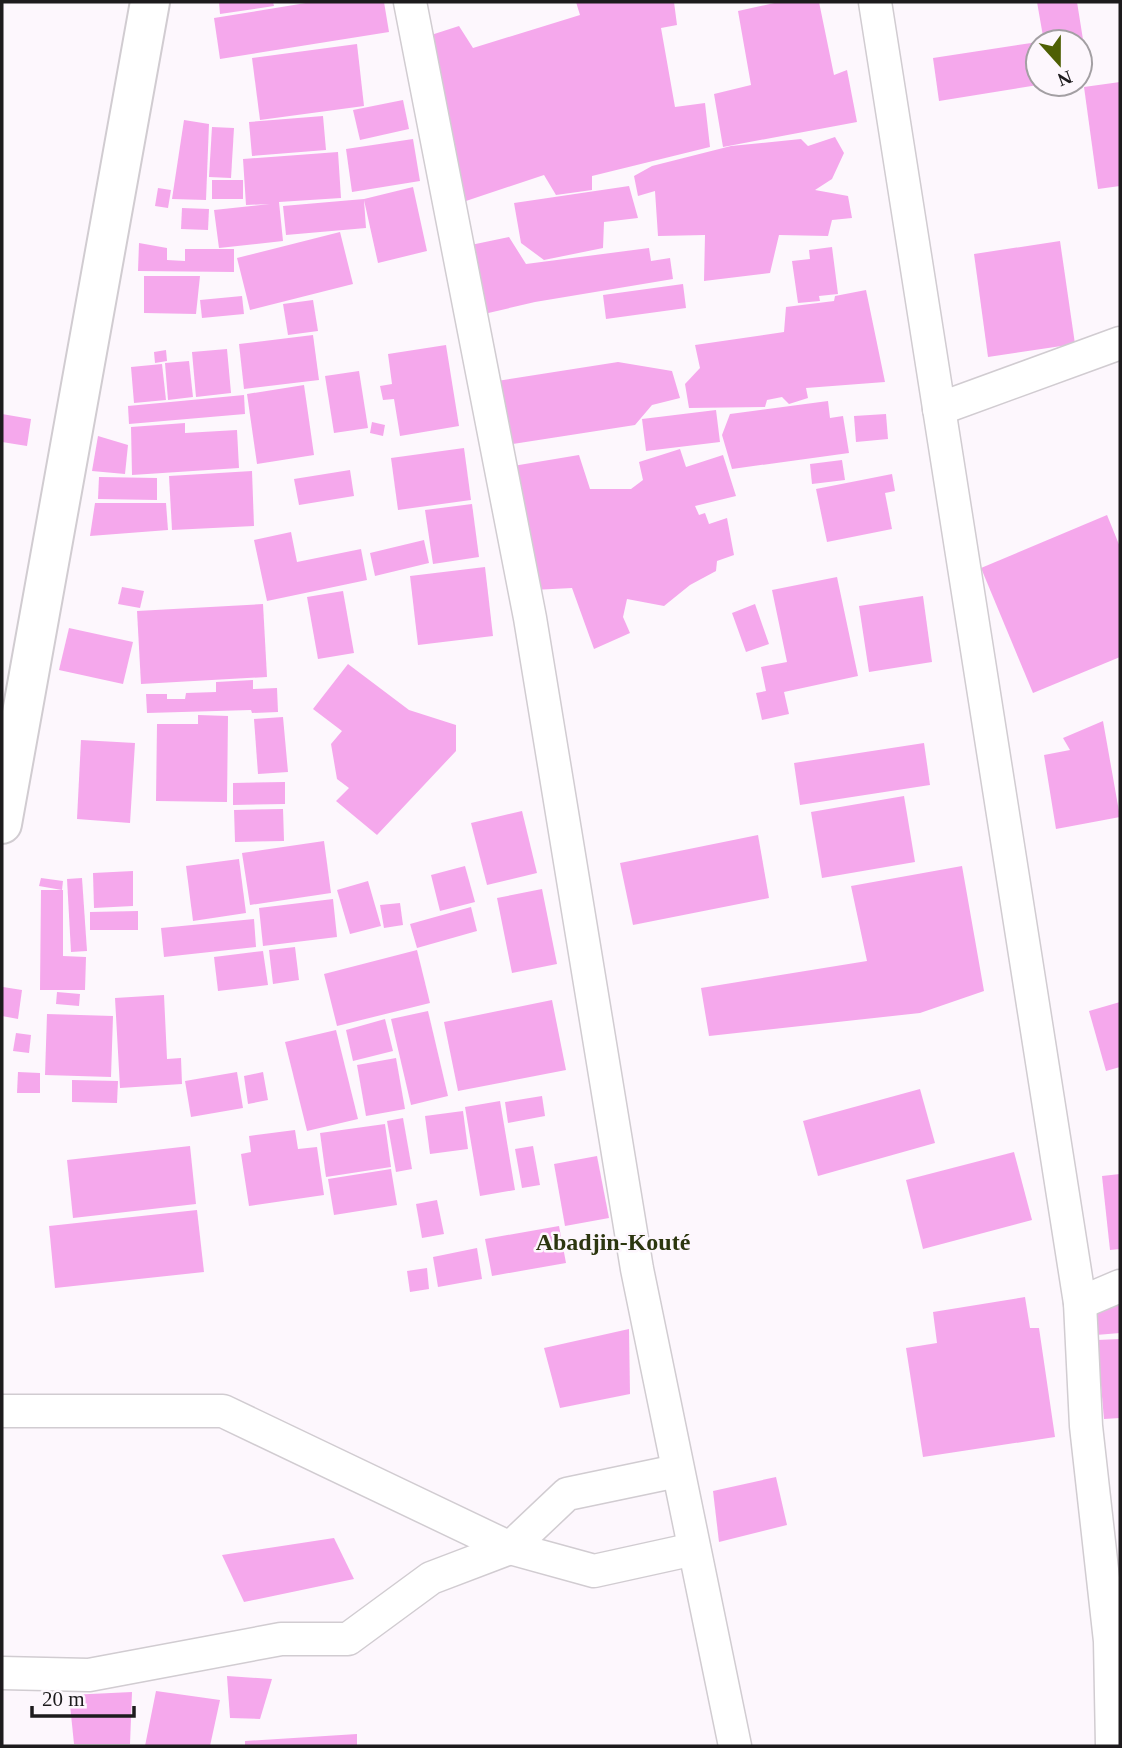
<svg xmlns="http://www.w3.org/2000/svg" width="1122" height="1748" viewBox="0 0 1122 1748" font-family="Georgia,serif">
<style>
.building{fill:#f5a8ec}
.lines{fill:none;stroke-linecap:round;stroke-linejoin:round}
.minor-casing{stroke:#d1ccd1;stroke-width:35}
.tertiary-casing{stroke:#d1ccd1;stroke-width:42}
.minor{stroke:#fff;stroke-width:32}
.tertiary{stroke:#fff;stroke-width:38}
.labels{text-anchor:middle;stroke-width:5;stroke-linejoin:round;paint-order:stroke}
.quarter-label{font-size:24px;font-weight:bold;fill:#2c360f;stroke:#fdf7fd}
</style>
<rect width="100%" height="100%" fill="#fdf7fd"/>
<g class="building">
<path d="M219 2H273L274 6 220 14Z"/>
<path d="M312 2H384L389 32 220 59 214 18Z"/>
<path d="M576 2H674L677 25 661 28 675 107 705 103 710 147 592 176V190L556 195 544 175 460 203 428 36 459 26 473 48 580 15Z"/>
<path d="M779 2H819L834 75 847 70 857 122 723 147 714 94 751 85 738 11Z"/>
<path d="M1037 2H1077L1089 77 1080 78V42H1044Z"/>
<path d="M1038 42V85L939 101 933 58Z"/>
<path d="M357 44 364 106 260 120 252 58Z"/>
<path d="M1120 82V186L1098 189 1084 87Z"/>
<path d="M403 100 409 129 360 140 353 110Z"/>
<path d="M323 116 326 150 252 156 249 122Z"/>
<path d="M184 120 209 124 206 200 172 199Z"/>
<path d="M212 127 234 128 231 178 209 177Z"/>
<path d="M835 137 844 153 832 179 815 190 848 196 852 218 832 220 828 236 779 235 770 273 704 281 705 235 658 236 655 191 638 196 634 176 652 166 731 146 801 139 808 146Z"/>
<path d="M413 139 420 181 352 192 346 149Z"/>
<path d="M338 152 341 198 279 202 283 241 219 248 214 210 270 204 246 205 243 159Z"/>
<rect x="212" y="180" width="31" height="19"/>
<path d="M629 186 638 218 604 222 603 248 544 260 521 243 514 203Z"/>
<path d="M413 187 427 251 378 263 364 200 366 228 286 235 283 206 364 199Z"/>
<path d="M158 188 171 190 168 208 155 206Z"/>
<path d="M182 208 209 209 208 230 181 229Z"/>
<path d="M340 232 353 284 250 310 237 258Z"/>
<path d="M509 237 526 264 649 248 651 261 670 258 673 279 535 302 484 314 466 246Z"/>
<path d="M1060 241 1075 344 988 357 974 254Z"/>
<path d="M139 243 167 248V260L185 261V249H234V272L138 271Z"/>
<path d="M832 247 838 294 819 296 820 301 798 303 792 261 810 259 809 250Z"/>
<path d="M144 276H200L196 314 144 313Z"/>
<path d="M683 284 686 308 606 319 603 295Z"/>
<path d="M866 290 885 382 806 388 808 398 789 404 782 397 767 400 765 407 689 408 685 384 700 368 695 345 784 332 786 307 834 301 835 296Z"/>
<path d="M242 296 244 314 202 318 200 300Z"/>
<path d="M313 300 318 331 288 335 283 304Z"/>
<path d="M313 335 319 380 244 389 239 344Z"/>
<path d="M446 345 459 426 400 436 394 399 383 400 380 386 392 384 388 354Z"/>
<path d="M227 349 231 393 196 397 192 352Z"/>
<path d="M166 350 167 361 155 363 154 352Z"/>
<path d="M189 361 193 397 168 400 165 363Z"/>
<path d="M618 362 672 371 680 398 652 405 635 425 507 445 497 381Z"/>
<path d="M162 364 166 400 134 403 131 367Z"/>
<path d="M359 371 368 428 334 433 325 376Z"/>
<path d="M304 385 314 455 257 464 247 394Z"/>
<path d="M244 395 245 414 129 424 128 406Z"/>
<path d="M828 401 830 418 843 416 849 453 732 469 722 435 730 414Z"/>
<path d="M716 410 720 442 646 451 642 419Z"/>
<path d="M2 414 31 419 27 446 2 442Z"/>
<path d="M886 414 888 439 856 442 854 416Z"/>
<path d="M372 422 385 425 383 436 370 433Z"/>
<path d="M185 423V433L237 430 239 468 132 475 131 427Z"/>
<path d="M98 436 128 445 125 474 92 471Z"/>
<path d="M464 448 471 500 398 510 391 458Z"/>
<path d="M680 449 686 467 723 455 736 496 695 506 699 515 705 513 709 524 727 518 734 555 717 561 716 571 690 585 664 606 627 599 623 617 630 633 594 649 572 588 533 590 513 466 579 455 590 489H631L643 480 639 462Z"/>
<path d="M842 460 845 480 812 484 810 464Z"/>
<path d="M350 470 354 496 299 505 294 479Z"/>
<path d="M252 471 254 526 172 530 169 476Z"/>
<path d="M892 474 895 491 885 493 892 529 827 542 816 489Z"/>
<path d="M99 477 157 478V500L98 499Z"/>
<path d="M95 503H166L168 530 90 536Z"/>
<path d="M472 504 479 557 433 564 425 510Z"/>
<path d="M1107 515 1120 547V657L1033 693 981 568Z"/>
<path d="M291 532 297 562 361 549 367 580 267 601 254 540Z"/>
<path d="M424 540 429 563 375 576 370 553Z"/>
<path d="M485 567 493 636 418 645 410 576Z"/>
<path d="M837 577 858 676 784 692 789 714 762 720 756 693 766 691 761 667 787 662 772 590Z"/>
<path d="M122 587 144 591 140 608 118 604Z"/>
<path d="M343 591 354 653 318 659 307 597Z"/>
<path d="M923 596 932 662 869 672 859 606Z"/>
<path d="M263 604 267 677 141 684 137 611Z"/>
<path d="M755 604 769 644 746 652 732 613Z"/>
<path d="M69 628 133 642 123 684 59 670Z"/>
<path d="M348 664 409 710 456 725V751L377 835 336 801 349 788 337 779 331 744 342 731 313 709Z"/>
<path d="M253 680V689L277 688 278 712 252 713 251 710 147 713 146 694H167V699H185L186 693 216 692V682Z"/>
<path d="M198 715 228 716 227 802 156 801 157 724H198Z"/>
<path d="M283 717 288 772 258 774 254 719Z"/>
<path d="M1103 721 1120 817 1056 829 1044 755 1070 750 1063 738Z"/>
<path d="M81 740 135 743 130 823 77 819Z"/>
<path d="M924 743 930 785 800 805 794 763Z"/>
<path d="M285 782V804L233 805V783Z"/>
<path d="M904 796 915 862 822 878 811 812Z"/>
<path d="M283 809 284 841 235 842 234 810Z"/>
<path d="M522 811 537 873 487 885 471 823Z"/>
<path d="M758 835 769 898 633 925 620 863Z"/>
<path d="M324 841 331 893 250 905 242 853Z"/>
<path d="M239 859 246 913 193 921 186 866Z"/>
<path d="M465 866 475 902 440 911 431 875Z"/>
<path d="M962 866 984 991 920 1013 709 1036 701 988 867 961 851 886Z"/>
<path d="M133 871V906L94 908 93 873Z"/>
<path d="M41 878 63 881 62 890 39 886Z"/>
<path d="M82 878 87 951 71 952 67 879Z"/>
<path d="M368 881 381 926 350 934 337 890Z"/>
<path d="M542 889 557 964 512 973 497 898Z"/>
<path d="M41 890H63V956L86 957 85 990H40Z"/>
<path d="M333 899 337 937 263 946 259 908Z"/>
<path d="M400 903 403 925 384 928 380 905Z"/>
<path d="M471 907 477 931 417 948 410 924Z"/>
<path d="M138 911V930H90V912Z"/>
<path d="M254 919 256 947 164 957 161 928Z"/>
<path d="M295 947 299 980 273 984 269 950Z"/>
<path d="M417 950 430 1003 337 1026 324 974Z"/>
<path d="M263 951 268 985 218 991 214 957Z"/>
<path d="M3 987 22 990 18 1019 2 1016Z"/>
<path d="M57 992 80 994 79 1006 56 1004Z"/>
<path d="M164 995 167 1059 181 1058 182 1084 120 1088 115 998Z"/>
<path d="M552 1000 566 1070 458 1091 444 1022Z"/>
<path d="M1120 1002V1067L1106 1071 1089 1011Z"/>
<path d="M428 1011 448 1096 411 1105 391 1019Z"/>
<path d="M47 1014 113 1016 111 1077 45 1075Z"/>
<path d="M385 1019 393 1051 353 1061 346 1030Z"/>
<path d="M336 1030 358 1119 307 1131 285 1042Z"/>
<path d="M16 1033 31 1035 29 1053 13 1051Z"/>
<path d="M396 1058 405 1109 366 1116 357 1065Z"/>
<path d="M18 1072 40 1073V1093H17Z"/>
<path d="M237 1072 243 1108 191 1117 185 1081Z"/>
<path d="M263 1072 268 1100 248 1104 244 1076Z"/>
<path d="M72 1080 118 1081 117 1103 72 1102Z"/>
<path d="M920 1089 935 1143 818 1176 803 1121Z"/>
<path d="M542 1096 545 1116 508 1123 505 1102Z"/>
<path d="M500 1101 515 1190 480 1196 465 1107Z"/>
<path d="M463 1111 468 1149 430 1154 425 1116Z"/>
<path d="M403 1118 412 1169 396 1172 387 1121Z"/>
<path d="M385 1124 391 1167 326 1177 320 1133Z"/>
<path d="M295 1130 298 1149 317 1147 324 1195 249 1206 241 1154 251 1152 249 1136Z"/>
<path d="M190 1146 196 1204 73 1218 67 1160Z"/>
<path d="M533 1146 540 1185 522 1188 515 1149Z"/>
<path d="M1014 1152 1032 1220 923 1249 906 1180Z"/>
<path d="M597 1156 609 1218 565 1226 554 1164Z"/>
<path d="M391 1169 397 1205 334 1215 328 1179Z"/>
<path d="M1120 1174V1249L1110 1250 1102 1176Z"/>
<path d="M437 1200 444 1234 422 1238 416 1204Z"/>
<path d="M197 1210 204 1272 55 1288 49 1226Z"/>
<path d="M559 1226 566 1263 492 1276 485 1239Z"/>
<path d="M477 1248 482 1279 438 1287 433 1257Z"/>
<path d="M427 1268 429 1289 410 1292 407 1271Z"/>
<path d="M1025 1297 1030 1328H1039L1055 1437 923 1457 906 1348 937 1343 933 1312Z"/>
<path d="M1120 1305V1333L1096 1335 1094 1307Z"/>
<path d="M629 1329 630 1394 560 1408 544 1348Z"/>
<path d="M1120 1339V1418L1104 1419 1097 1340Z"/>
<path d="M776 1477 787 1525 719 1542 713 1491Z"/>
<path d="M334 1538 354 1579 244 1602 222 1555Z"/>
<path d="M227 1676 272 1679 260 1719 230 1718Z"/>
<path d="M156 1691 220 1700 210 1746H145Z"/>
<path d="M132 1692 130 1744H74L69 1695Z"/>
<path d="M357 1734V1746H245V1741Z"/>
</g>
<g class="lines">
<g class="minor-casing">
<g id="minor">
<path d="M410 2 530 618 637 1269 735 1746"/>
<path d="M875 2 1080 1303 1086 1426 1110 1641 1112 1746"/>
<path d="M939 409 1120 343"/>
<path d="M1080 1303 1120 1286"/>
<path d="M2 1411H223L510 1548 594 1571 694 1549"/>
<path d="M2 1673 89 1675 281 1639H348L431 1578 510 1548 567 1494 677 1471"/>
</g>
</g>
<g class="tertiary-casing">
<path id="tertiary" d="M2 824 150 2"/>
</g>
<use href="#minor" class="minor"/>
<use href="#tertiary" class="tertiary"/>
</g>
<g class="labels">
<g class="quarter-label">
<text x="613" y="1250">Abadjin-Kouté</text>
</g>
</g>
<rect width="1122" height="1748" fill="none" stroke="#1d1b1d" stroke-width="7"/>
<g transform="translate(1059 63) rotate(159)"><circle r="33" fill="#fdf7fd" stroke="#a39fa3" stroke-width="2"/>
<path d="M0-5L12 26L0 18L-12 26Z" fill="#4e5f04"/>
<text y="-10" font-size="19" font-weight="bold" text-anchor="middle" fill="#1d1b1d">N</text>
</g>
<path d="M32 1706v10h102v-10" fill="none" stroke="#1d1b1d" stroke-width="3.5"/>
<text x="42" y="1706" font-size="21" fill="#1d1b1d" stroke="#fdf7fd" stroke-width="5" paint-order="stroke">20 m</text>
</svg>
